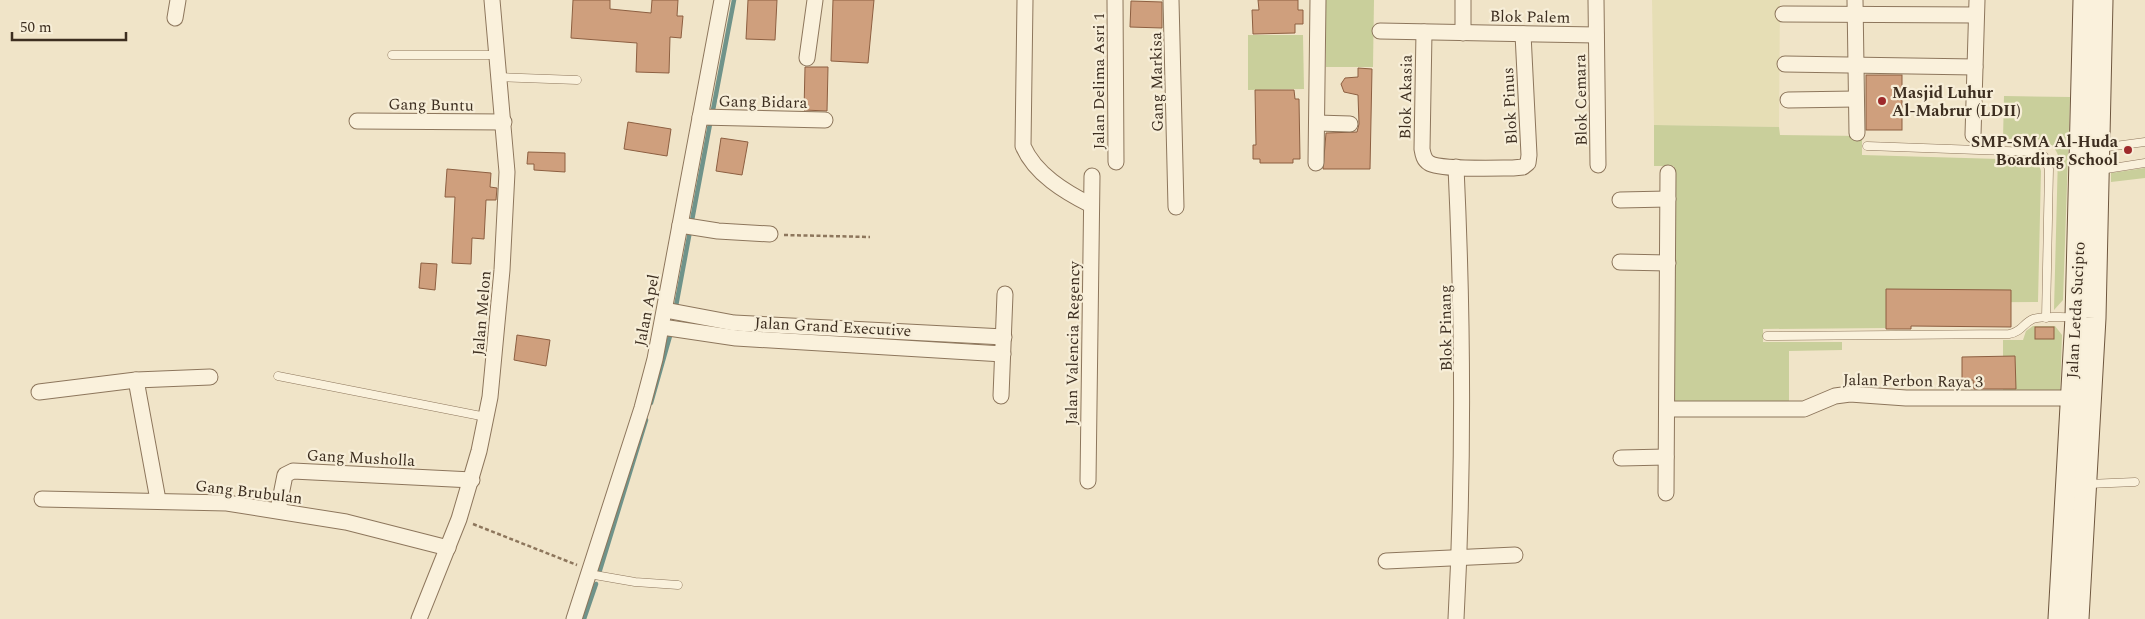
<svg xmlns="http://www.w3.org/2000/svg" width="2145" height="619" viewBox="0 0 2145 619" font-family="Spectral,serif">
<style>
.farmland{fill:#e6deb5}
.green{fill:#c9cf9b}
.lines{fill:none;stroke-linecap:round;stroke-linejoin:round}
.stream{stroke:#6f938a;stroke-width:4.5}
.building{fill:#cf9f7d;stroke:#8d5f41}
.service-casing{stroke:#8d765c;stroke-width:9}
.minor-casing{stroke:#8d765c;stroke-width:17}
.secondary-casing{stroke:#6f573f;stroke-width:23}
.path{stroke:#8d765c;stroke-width:2.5;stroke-dasharray:4 2.5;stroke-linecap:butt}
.service{stroke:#faf1dc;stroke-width:8}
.minor{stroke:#faf1dc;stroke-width:15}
.secondary{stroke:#faf1dc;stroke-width:21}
.poi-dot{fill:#9e2a2b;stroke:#f7eed8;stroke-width:2}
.labels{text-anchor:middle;stroke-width:4.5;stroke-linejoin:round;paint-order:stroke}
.street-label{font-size:16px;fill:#3d2e20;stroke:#f7eed8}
.poi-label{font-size:16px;font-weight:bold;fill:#3d2e20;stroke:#f7eed8;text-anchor:start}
</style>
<rect width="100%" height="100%" fill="#f0e4c8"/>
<path class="farmland" d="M1652 0H1780L1779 127 1654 125Z"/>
<g class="green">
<path d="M1326 0H1374L1373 67H1326Z"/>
<path d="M1248 35H1303L1304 89 1248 90Z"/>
<path d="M2004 96 2070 97 2063 300 2054 310 2058 155C2050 133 2022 139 2003 139Z"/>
<path d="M1654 125 1779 127 1780 135 1862 136V155L2034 160 2039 165 2041 171 2038 302 1886 303V328L1763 329V342H1842V350L1789 351V405L1671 406 1674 166H1654Z"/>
<path d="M2145 168V178L2111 182V173Z"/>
<path d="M2033 326H2055L2062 335 2060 394H2003V340H2023L2026 331Z"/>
</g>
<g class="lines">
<g class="stream">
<path d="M713 110 734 0"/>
<path d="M676 306 710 124"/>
<path d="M651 403 670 336"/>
<path d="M600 570 646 420"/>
<path d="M584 619 596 584"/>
</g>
</g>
<g class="building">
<path d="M573 0H610V9L651 13 652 0H678L677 16H683L681 38 670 37 669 73 636 72 637 43 571 38Z"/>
<path d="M748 0H777L775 40 746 39Z"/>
<path d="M833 0H874L868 63 831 61Z"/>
<path d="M1258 0H1298V10H1303V24H1295V33L1253 34 1252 10H1259Z"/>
<path d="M1131 1 1162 2V28L1130 27Z"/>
<path d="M805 67H828L827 111 804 110Z"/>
<path d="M1358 68 1372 69 1370 169H1323L1326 133 1357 132 1359 124 1358 95 1344 92 1341 84 1345 78 1358 77Z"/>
<rect x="1866" y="75" width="36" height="55"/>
<path d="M1255 90H1294L1295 99H1299L1300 159H1293V163H1260V159H1253V145H1256Z"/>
<path d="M628 122 671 129 667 156 624 149Z"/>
<path d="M721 138 748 142 742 175 716 171Z"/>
<path d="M528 152 565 153V172L534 170V164H527Z"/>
<path d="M447 169 491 173 490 187 497 188 496 200H486L484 239 472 238 471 264 452 263 455 197H445Z"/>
<path d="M421 263 437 264 435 290 419 288Z"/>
<path d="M1886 289 2011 290V327L1911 326V329H1886Z"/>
<rect x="2035" y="327" width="19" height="12"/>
<path d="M517 335 550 340 546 366 514 360Z"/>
<path d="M2015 356 2016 389H1974L1973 380 1962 381V357Z"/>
</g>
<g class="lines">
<g class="service-casing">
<g id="service">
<path d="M392 55H496"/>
<path d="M498 77 577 80"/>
<path d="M1867 146 2035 152 2044 156 2049 169 2046 318"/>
<path d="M2100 148 2145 142"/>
<path d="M2100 170 2145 163"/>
<path d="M1767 336 2009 334C2022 332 2023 323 2033 319 2045 315 2062 318 2074 317"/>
<path d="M278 376 486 417"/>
<path d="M2088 484 2135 482"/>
<path d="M589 574 635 582 678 585"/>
</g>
</g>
<g class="minor-casing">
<g id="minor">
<path d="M1025 0 1023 146C1035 174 1065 192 1091 205"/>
<path d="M1115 0 1116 162"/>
<path d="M1171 0 1176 207"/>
<path d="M1463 0V33"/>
<path d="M1596 0 1598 165"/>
<path d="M1855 0 1857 133"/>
<path d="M1783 14 1976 15"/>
<path d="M175 18 178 0"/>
<path d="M1380 31 1596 35"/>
<path d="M1424 32 1422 149C1423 155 1424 160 1429 163 1440 170 1497 168 1513 168L1523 167 1528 163 1529 155 1523 34"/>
<path d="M807 58 815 0"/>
<path d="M1785 64 1975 67"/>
<path d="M1788 100 1856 99"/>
<path d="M700 117 825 120"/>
<path d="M357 121 504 122"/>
<path d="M1317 123 1350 124"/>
<path d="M1973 135 1977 0"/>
<path d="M1316 163 1318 0"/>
<path d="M1620 200 1668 199"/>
<path d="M680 225 718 231 770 234"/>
<path d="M1620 262 1668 263"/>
<path d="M665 310 734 323 1004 337"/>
<path d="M662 327 736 338 1003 354"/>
<path d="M136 380 158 500"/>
<path d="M39 392 136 380 210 377"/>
<path d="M1001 396 1005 294"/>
<path d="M1667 409H1804L1835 396 1850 394 1906 398H2071"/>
<path d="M1621 458 1666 457"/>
<path d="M1088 481 1092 176"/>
<path d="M1666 493 1668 173"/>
<path d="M42 499 227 503 346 522 448 548"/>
<path d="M278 510 285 475 293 471 472 480"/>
<path d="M1386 561 1515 555"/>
<path d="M419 619 459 519 479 451 490 397 502 270 507 172 492 0"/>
<path d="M574 619 642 408 655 359 722 0"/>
<path d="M1456 619C1464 468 1463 318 1456 167"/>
</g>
</g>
<g class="secondary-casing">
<g id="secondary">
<path d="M2059 619 2076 317 2084 0"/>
<path d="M2078 619 2095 318 2102 0"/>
</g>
</g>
<g class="path">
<path d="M784 235 870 237"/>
<path d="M473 524 577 565"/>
</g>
<use href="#service" class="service"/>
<use href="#minor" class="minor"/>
<use href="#secondary" class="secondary"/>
</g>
<g class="poi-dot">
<circle cx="1882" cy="101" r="5"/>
<circle cx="2128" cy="150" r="5"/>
</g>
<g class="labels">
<g class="street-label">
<text transform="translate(1530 16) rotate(1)" y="6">Blok Palem</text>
<text transform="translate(1098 81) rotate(-90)" y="6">Jalan Delima Asri 1</text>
<text transform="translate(1156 82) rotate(-91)" y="6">Gang Markisa</text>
<text transform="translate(1405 97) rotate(-89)" y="6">Blok Akasia</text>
<text transform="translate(1580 100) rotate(-91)" y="6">Blok Cemara</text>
<text transform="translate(763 101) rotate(1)" y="6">Gang Bidara</text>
<text transform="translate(431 104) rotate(1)" y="6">Gang Buntu</text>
<text transform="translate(1509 106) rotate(-93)" y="6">Blok Pinus</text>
<text transform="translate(646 310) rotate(-79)" y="6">Jalan Apel</text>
<text transform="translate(2075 310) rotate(-87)" y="6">Jalan Letda Sucipto</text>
<text transform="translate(481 313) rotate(-85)" y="6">Jalan Melon</text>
<text transform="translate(833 326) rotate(3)" y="6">Jalan Grand Executive</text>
<text transform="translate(1445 328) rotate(-91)" y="6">Blok Pinang</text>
<text transform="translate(1072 343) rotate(-89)" y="6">Jalan Valencia Regency</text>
<text transform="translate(1913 380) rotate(1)" y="6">Jalan Perbon Raya 3</text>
<text transform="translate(361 457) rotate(3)" y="6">Gang Musholla</text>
<text transform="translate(249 491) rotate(7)" y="6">Gang Brubulan</text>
</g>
<g class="poi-label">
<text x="1892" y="98">Masjid Luhur<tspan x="1892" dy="18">Al-Mabrur (LDII)</tspan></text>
<text x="2118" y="147" text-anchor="end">SMP-SMA Al-Huda<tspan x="2118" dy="18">Boarding School</tspan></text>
</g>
</g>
<path d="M12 32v8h114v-8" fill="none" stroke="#3d2e20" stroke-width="2.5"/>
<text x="20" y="32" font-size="15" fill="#3d2e20" stroke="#f7eed8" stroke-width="4" paint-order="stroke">50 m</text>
</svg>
